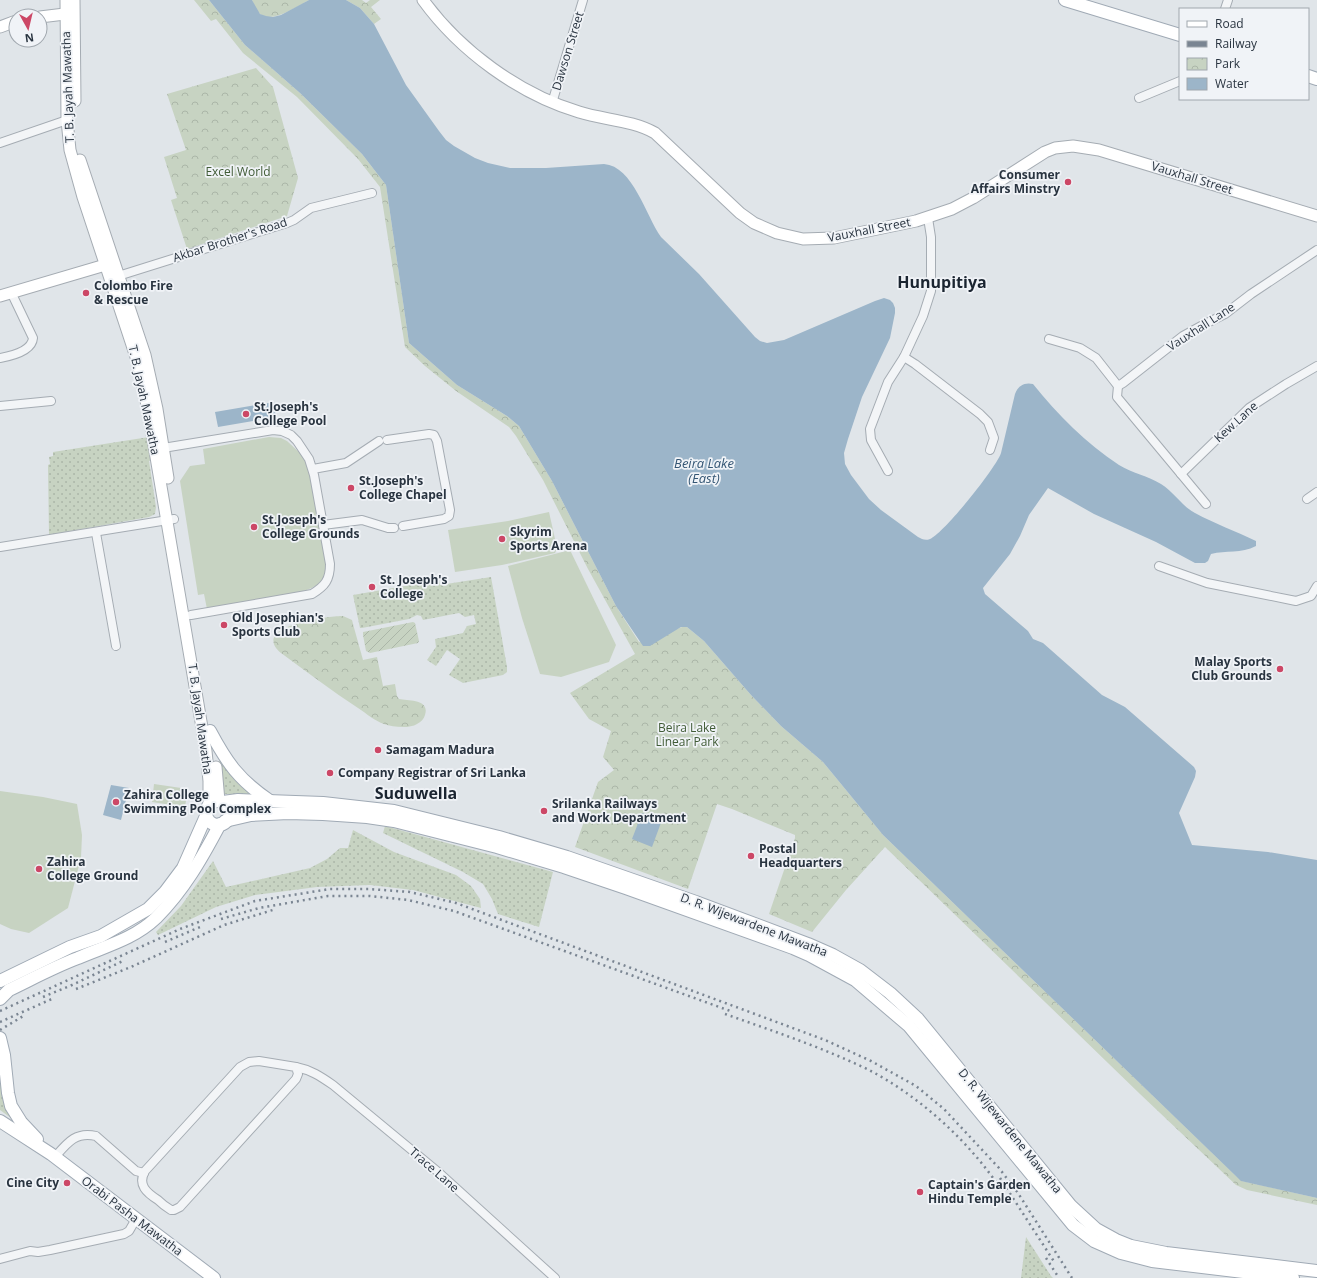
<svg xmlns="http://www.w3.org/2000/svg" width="1317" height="1278" viewBox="0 0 1317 1278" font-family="'Open Sans',sans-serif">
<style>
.grass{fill:url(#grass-dots)}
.park{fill:url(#park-crowns)}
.garden{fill:url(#garden-furrows)}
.pitch{fill:#c7d3c2}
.water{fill:#9cb5c9}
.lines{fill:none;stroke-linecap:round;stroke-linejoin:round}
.street-casing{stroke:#a5acb3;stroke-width:10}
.secondary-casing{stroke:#a5acb3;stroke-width:13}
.primary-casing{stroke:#a0aab5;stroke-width:14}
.street{stroke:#f3f5f7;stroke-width:8}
.secondary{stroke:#fff;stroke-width:11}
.primary{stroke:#fff;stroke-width:12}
.rail{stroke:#7a8592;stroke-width:2.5;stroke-dasharray:2 4;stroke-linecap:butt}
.poi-dot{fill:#cc4766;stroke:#f0f3f7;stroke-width:1.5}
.labels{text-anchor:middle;stroke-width:3.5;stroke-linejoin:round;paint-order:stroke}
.street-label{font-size:12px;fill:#293440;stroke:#f0f3f7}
.park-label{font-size:12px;fill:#415c37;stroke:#f0f3f7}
.poi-label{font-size:12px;font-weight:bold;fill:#293440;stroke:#f0f3f7;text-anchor:start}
.water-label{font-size:13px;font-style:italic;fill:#345674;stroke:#f0f3f7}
.district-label{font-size:16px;font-weight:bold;fill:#1b2531;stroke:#f0f3f7}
</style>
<defs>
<pattern id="grass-dots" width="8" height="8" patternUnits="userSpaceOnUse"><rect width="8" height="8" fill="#c7d3c2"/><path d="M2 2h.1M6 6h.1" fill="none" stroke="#abb6a8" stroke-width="1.8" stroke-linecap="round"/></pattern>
<pattern id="park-crowns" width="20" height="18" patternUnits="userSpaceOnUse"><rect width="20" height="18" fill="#c7d3c2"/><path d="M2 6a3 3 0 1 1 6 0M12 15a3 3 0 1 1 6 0" fill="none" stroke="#abb6a8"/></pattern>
<pattern id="garden-furrows" width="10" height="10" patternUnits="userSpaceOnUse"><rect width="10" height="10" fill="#c7d3c2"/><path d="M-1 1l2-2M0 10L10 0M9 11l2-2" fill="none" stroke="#abb6a8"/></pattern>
</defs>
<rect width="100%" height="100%" fill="#e0e5e9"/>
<g class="grass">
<path d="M149 437 153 460 149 461 156 507 155 514 149 517 49 535 48 465 50 464 49 457 53 456V452Z"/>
<path d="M491 577 507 667V672L503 675 463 683 449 675 460 659 447 650 436 666 427 660 436 647 435 639 463 633 467 626 476 624 474 615 465 617 459 613 423 620 421 616 417 615 409 619 362 628H360L353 595 439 580 440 585Z"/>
<path d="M219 761H221L255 794H223Z"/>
<path d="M385 826 553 872 539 927 498 914 492 899 483 884 463 872 383 833Z"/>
<path d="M353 830 394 852 456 875 471 886 480 899 481 908 413 890 370 885 317 887 255 895 216 907 158 935 156 932 181 906 213 861 226 887 310 868 327 859 340 848H348Z"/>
<path d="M1 1075 15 1121 0 1110V1077Z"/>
<path d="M1026 1237 1051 1276 1053 1278H1021Z"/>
</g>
<g class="park">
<path d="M194 0H209L245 45 300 93 362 154 386 185 409 343 457 385 507 416 519 426 552 481 616 606 639 642 685 626 687 627 704 641 751 695 781 726 823 762 883 835 1236 1176 1242 1181 1317 1198V1205L1247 1190 1236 1185 1140 1094 885 847 846 890 812 932 769 914 795 838V835L732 809 717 804 688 889 575 847 598 782 614 770 603 757 611 731 589 719 570 693 635 654 588 569 543 480 516 436 509 427 456 391 425 366 405 347 380 187 358 159 297 97 243 53 216 19 211 21Z"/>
<path d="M252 0H309C298 6 272 24 260 14 256 11 254 4 252 0Z"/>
<path d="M346 0H362L366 3 370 0H380L371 7 381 19 374 24 360 8Z"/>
<path d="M256 68 273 87 298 178 287 216 187 249 171 200 177 198 164 157 186 150 167 94Z"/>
<path d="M343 616 352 620 353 624 363 660 377 657 383 686 395 684 397 696 399 699C409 701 430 699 425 715 424 719 421 722 417 724 409 729 393 727 384 724 375 721 367 714 358 708 332 691 307 672 281 653 249 626 328 616 343 616Z"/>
</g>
<path class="garden" d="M413 622 415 623 419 641 418 643 370 653 366 651 363 635V632Z"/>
<g class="pitch">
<path d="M269 437 281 438 287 441 300 453 307 464 313 487 327 568C323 582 317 587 303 591L207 609 204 594 198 595 180 481 190 466 205 464 203 449Z"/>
<path d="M549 512 557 548 555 553 502 565 455 572 448 530 508 521Z"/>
<path d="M570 550 616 645 609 662 561 677 540 674 522 618 508 566Z"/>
<path d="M154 784 188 789 185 807 152 802Z"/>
<path d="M0 791 43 797 77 804 82 835 81 858 68 908 29 933 11 929 0 924Z"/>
</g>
<g class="water">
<path d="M209 0H252L260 14 266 16 273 17 281 15 309 0H346L360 8 374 24 406 85 439 131 446 140 454 146 475 158 488 163 510 168H546L604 164C633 166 646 216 661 237L699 274 755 337 760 341 767 343 784 340 875 301 884 298 890 300 893 303 895 308V313L890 338 862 397 848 439 844 453 845 464 851 475 869 499 881 510 918 537C922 539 925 541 930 539 944 533 996 468 1001 453L1015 394C1018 386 1024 382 1033 384 1058 415 1086 443 1119 465 1132 473 1148 476 1161 484 1174 492 1183 507 1195 513 1215 524 1236 531 1256 541V546C1241 554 1226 550 1211 554L1208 561 1205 563H1195L1156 542 1094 514 1048 488 1029 515 1020 536 1010 554 983 588 985 594 1028 631 1033 639 1043 643 1102 695 1125 707 1194 767 1196 771 1195 777 1179 813 1192 845 1268 852 1317 860V1198L1241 1181 883 835 823 762 781 726 751 695 704 641 687 627H681L650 646H643L616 606 552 481 519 426 507 416 457 385 409 343 386 185 362 154 300 93 245 45Z"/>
<path d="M274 402 276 417 218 427 215 412Z"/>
<path d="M111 785 129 788 121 820 103 815Z"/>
<path d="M642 813 662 820 652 847 632 839Z"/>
</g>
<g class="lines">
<g class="street-casing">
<g id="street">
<path d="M1225 9 1228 0"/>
<path d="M1139 98 1180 81"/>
<path d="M552 103 583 0"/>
<path d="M0 143 67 120"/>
<path d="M115 277 287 223 294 220 311 208 372 193"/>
<path d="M1049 339 1080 348 1096 358 1118 386 1123 383 1183 336 1203 325 1225 314 1251 294 1317 250"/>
<path d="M904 357 915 364 980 414 988 422 994 438 990 450"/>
<path d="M0 358C11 356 32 351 33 338L11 292"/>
<path d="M1118 386 1117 397 1206 504"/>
<path d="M0 406 51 401"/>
<path d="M387 440 429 434 434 435 437 441 450 510 449 516 444 519 403 526"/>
<path d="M163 448 273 430 282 431 291 435 297 441 309 459 314 475 330 564C330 580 325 586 312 594L191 615"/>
<path d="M313 469 346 463 379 441"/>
<path d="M888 471 871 440 870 429 888 382 904 357 923 316 931 291V237L928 218"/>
<path d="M1181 474 1249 408 1286 384 1317 366"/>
<path d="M1307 499 1317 492"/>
<path d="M323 525 362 520 388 528H394"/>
<path d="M96 533 116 646"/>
<path d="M0 547 174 519"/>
<path d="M1159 566 1207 583 1296 601 1311 596 1317 586"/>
<path d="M259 1061 296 1067 298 1074 296 1079 180 1207 174 1210H171C166 1207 162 1204 158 1200 147 1193 137 1185 145 1171L240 1067 249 1062Z"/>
<path d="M296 1067C311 1070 320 1076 333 1085L437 1171 555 1278"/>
<path d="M55 1157C67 1143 76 1131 96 1136L136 1171 144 1173"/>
<path d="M0 1259 30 1251 38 1252 50 1250 124 1234 129 1231 136 1219"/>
</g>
</g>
<g class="secondary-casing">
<g id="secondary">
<path d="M66 0 67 120 70 150 83 197 138 363 148 410 206 751 209 781V805"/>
<path d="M74 0 75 101"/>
<path d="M423 0C460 51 519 94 579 112 604 120 632 120 655 133L740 213 754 223 777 233 803 239 834 238 916 221 952 209 973 198 1045 152 1055 148 1073 146 1099 150 1317 216"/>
<path d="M40 17 73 13"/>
<path d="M0 27 16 21"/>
<path d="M80 160 145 355 157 409 168 478"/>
<path d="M0 296 112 263"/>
<path d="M216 767 219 801"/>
</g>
</g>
<g class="primary-casing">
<g id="primary">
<path d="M1065 0 1180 35"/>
<path d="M1308 76 1317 79"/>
<path d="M210 731C227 763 239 780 270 801"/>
<circle cx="218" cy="813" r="12"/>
<path d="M223 802 238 800 323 803 394 811 499 837 567 857 696 902 808 944 833 955 860 970 890 993 918 1019 1071 1206 1096 1229 1116 1240 1131 1246 1166 1253 1317 1271"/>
<path d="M225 821 251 815 288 813 323 814 367 817 394 821 497 847 564 867 626 888 793 948 809 955 855 980 909 1026 1073 1225 1094 1241 1121 1253 1152 1261 1293 1278"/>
<path d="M0 981 70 947 101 936 148 909 165 892 183 868 206 816"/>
<path d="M0 999 9 990C32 979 54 967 78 958 106 946 134 939 156 918 184 890 202 858 220 824"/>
<path d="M0 1038 4 1055 8 1093 11 1106 21 1122 37 1139"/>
<path d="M0 1121 51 1154 214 1278"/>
</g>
</g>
<use href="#street" class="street"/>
<use href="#secondary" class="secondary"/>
<use href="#primary" class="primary"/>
<g class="rail">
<path d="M221 919 259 908 328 896H370L408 900 454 911 733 1012"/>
<path d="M165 942 200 927"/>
<path d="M76 989 131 967 224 925 276 909"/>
<path d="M43 997 72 985 125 960"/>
<path d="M0 1011 180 929 255 901 330 889H369L410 892 456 903 825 1040 871 1061 916 1086 944 1109 999 1168 1018 1193 1072 1278"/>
<path d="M725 1014C773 1031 821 1047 867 1069 918 1095 968 1140 1000 1188"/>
<path d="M0 1022 54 998"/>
<path d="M0 1030 25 1015"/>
<path d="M1000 1178 1055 1263"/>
<path d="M1046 1258 1059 1278"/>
</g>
</g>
<g class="poi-dot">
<circle cx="1068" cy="182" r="4"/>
<circle cx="86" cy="293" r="4"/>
<circle cx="246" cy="414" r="4"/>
<circle cx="351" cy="488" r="4"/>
<circle cx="254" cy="527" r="4"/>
<circle cx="502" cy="539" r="4"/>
<circle cx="372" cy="587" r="4"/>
<circle cx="224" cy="625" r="4"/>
<circle cx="1280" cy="669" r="4"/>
<circle cx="378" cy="750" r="4"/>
<circle cx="330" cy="773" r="4"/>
<circle cx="116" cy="802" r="4"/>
<circle cx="544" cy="811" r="4"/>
<circle cx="751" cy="856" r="4"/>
<circle cx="39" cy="869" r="4"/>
<circle cx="67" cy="1183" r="4"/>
<circle cx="920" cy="1192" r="4"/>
</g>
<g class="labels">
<g class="street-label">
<text transform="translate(568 51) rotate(-73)" y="4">Dawson Street</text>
<text transform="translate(68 87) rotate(-92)" y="4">T. B. Jayah Mawatha</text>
<text transform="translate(1192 178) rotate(17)" y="4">Vauxhall Street</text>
<text transform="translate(869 230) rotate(-11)" y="4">Vauxhall Street</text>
<text transform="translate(230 240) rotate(-18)" y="4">Akbar Brother's Road</text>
<text transform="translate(1201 327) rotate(-33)" y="4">Vauxhall Lane</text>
<text transform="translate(144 400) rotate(78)" y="4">T. B. Jayah Mawatha</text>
<text transform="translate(1236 422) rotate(-42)" y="4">Kew Lane</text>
<text transform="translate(200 719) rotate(82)" y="4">T. B. Jayah Mawatha</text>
<text transform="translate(754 925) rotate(21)" y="4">D. R. Wijewardene Mawatha</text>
<text transform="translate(1010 1131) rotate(51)" y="4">D. R. Wijewardene Mawatha</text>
<text transform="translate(434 1170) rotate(41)" y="4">Trace Lane</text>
<text transform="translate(132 1216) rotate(37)" y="4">Orabi Pasha Mawatha</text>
</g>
<g class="park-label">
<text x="238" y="176">Excel World</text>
<text x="687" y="732">Beira Lake<tspan x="687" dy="14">Linear Park</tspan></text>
</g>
<g class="poi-label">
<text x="1060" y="179" text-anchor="end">Consumer<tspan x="1060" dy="14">Affairs Minstry</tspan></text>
<text x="94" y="290">Colombo Fire<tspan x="94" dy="14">&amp; Rescue</tspan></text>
<text x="254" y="411">St.Joseph's<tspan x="254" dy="14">College Pool</tspan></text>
<text x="359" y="485">St.Joseph's<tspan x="359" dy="14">College Chapel</tspan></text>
<text x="262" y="524">St.Joseph's<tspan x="262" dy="14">College Grounds</tspan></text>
<text x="510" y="536">Skyrim<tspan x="510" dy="14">Sports Arena</tspan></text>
<text x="380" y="584">St. Joseph's<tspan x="380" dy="14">College</tspan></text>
<text x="232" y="622">Old Josephian's<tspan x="232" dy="14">Sports Club</tspan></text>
<text x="1272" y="666" text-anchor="end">Malay Sports<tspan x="1272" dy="14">Club Grounds</tspan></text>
<text x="386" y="754">Samagam Madura</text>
<text x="338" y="777">Company Registrar of Sri Lanka</text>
<text x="124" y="799">Zahira College<tspan x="124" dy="14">Swimming Pool Complex</tspan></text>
<text x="552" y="808">Srilanka Railways<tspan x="552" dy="14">and Work Department</tspan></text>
<text x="759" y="853">Postal<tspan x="759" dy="14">Headquarters</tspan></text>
<text x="47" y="866">Zahira<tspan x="47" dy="14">College Ground</tspan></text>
<text x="59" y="1187" text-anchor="end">Cine City</text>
<text x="928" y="1189">Captain's Garden<tspan x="928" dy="14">Hindu Temple</tspan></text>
</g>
<g class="water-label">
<text x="704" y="468">Beira Lake<tspan x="704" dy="15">(East)</tspan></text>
</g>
<g class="district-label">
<text x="942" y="288">Hunupitiya</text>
<text x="416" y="799">Suduwella</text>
</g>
</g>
<rect x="1179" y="8" width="130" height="92" fill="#f0f3f7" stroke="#a0a7ae"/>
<rect x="1187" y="21" width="20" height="6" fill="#ffffff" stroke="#a0a7ae"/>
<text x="1215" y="28" font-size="12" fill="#293440">Road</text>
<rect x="1187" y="41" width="20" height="6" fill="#7a8592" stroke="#a0a7ae"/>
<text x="1215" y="48" font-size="12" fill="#293440">Railway</text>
<rect x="1187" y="58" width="20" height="12" fill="url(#park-crowns)" stroke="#a0a7ae"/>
<text x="1215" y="68" font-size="12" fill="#293440">Park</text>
<rect x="1187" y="78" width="20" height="12" fill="#9cb5c9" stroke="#a0a7ae"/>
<text x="1215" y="88" font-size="12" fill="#293440">Water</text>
<g transform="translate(28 28) rotate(172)"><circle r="19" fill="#f0f3f7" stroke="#a0a7ae"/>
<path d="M0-3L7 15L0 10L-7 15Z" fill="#cc4766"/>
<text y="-6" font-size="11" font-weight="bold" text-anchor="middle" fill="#293440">N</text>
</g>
</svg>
